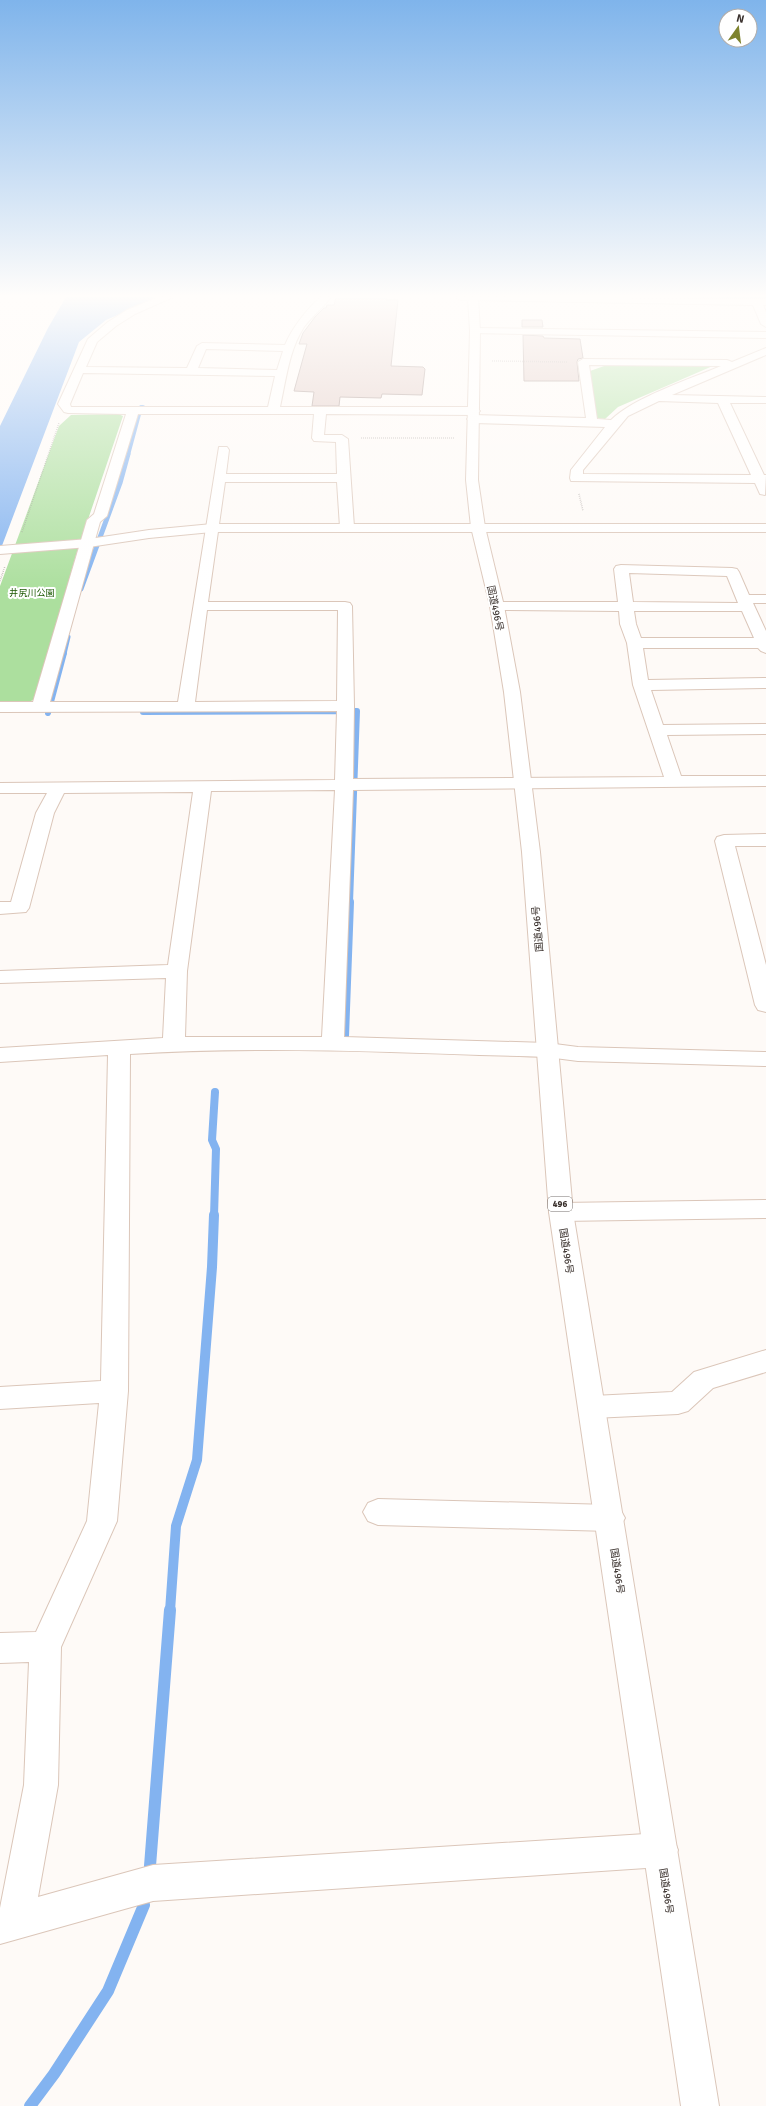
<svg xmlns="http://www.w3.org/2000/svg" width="766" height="2106" viewBox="0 0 766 2106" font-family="Signika,'Noto Sans JP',sans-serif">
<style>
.green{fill:#acdf9e}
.water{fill:#83b3f0}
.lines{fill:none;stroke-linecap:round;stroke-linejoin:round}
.stream-far5{stroke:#83b3f0;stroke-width:4}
.stream-far4{stroke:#83b3f0;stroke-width:5}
.stream-far3{stroke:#83b3f0;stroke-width:6}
.stream-far2{stroke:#83b3f0;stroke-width:8}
.stream-far1{stroke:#83b3f0;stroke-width:10}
.stream{stroke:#83b3f0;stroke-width:12}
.building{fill:#dfc6c0;stroke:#9f8882}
.street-casing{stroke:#dbc6b9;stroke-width:2}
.secondary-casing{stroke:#dbc6b9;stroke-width:2}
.highway-casing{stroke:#dbc6b9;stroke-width:2}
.path{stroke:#97918d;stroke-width:1.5;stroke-dasharray:0.5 1.5;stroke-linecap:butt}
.street{fill:#fff;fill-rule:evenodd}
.secondary{fill:#fff;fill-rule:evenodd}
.highway{fill:#fff;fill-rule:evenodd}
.labels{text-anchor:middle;stroke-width:4;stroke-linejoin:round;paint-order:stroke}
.far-park-label{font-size:9px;fill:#1a5700;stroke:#fff}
.shield{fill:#fff;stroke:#756f6c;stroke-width:1}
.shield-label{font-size:9px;font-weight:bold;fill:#3a312d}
.street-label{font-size:10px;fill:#3a312d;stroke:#fff}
</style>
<rect width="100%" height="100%" fill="#fefaf7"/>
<g class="green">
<path d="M607 365H715L618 407 605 419 595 418 590 386V371Z"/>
<path d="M118 414 123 416 76 555 35 699 27 703H0V586L59 426 71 415Z"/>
</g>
<g class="water">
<path d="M66 297H160L106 320 79 342 0 551V426L48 328Z"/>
<path d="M637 297H766V299Z"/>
</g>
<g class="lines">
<path class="stream-far5" d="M128 455 141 407H143"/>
<g class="stream-far4">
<path d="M81 589 120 483 128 454"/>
<path d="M64 654 68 637"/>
</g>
<g class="stream-far3">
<path d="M143 712 357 711 350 903"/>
<path d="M48 713 64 653"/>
</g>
<g class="stream-far2">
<path d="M345 1036 350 902"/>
<path d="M214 1216 216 1149 212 1140 215 1092"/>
</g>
<path class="stream-far1" d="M170 1611 176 1526 197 1460 212 1267 214 1215"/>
<g class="stream">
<path d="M150 1866 170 1610"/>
<path d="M30 2106 54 2074 108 1991 144 1905"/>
</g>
</g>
<g class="building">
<path d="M336 298H387L386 300H398L391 366 423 367 425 369 422 395 382 394 381 398 340 397 339 406H312L314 392 294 391 307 344H299L303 333 315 317 324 308H326L327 305H334Z"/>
<path d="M522 320H542L543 327H522Z"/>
<path d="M523 335 543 336 544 338 580 339 583 358 578 359 577 362 579 381H524Z"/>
</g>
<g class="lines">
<g class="street-casing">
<g id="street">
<path d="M159 297H173L135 314 116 326 97 342 86 367 187 368 197 346 202 343 285 345C293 326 306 311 320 297H331C323 308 312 316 304 327 289 350 286 380 280 407H474L480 411 474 415 326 414 324 435H342L348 439 354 527 352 530 347 531 340 527 337 482H225L208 602H345L350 603 352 606 354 706 353 779 664 777 633 685 627 643 620 624 619 611 497 610 492 609 490 606 492 603 497 602H618L614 569 616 566 621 565 732 568 737 569 739 572 749 595H766V603H753L766 631V653L761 651 758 648H643L648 680 766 678V688L651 690 663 725 766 724V734L667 735 681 776H766V786L353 790 344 1037 547 1043 578 1047 766 1052V1066L578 1061 547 1057C408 1053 268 1045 130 1054L128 1391 117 1521 61 1647 58 1785 38 1897 153 1865 661 1833 673 1838 678 1850 673 1862 661 1867 153 1901 0 1944V1908L24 1785 29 1662 0 1663V1633L36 1632 87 1521 99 1403 0 1409V1387L101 1381 108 1055 0 1062V1048L163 1038 166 978 0 983V971L168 965 193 792 64 793 54 813 29 908 26 912 0 914V902H11L36 813 47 793H0V783L335 780 337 711 0 712V702H33L87 520 94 514 126 414 68 413 64 412 58 404 88 339 108 322 127 310ZM206 349 283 351 277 370 198 368ZM83 373 275 376 268 407H71L70 404ZM138 414H314L312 438 314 441 336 442 337 474H226L229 450 227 447H219L178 702H50L100 522 107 516ZM629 573 727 576 738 603 633 602ZM207 610H338L337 701 195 702ZM634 611H742L754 638H641L636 624ZM335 790 322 1037H185L187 971 211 791Z"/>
<path d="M455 297 766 299V305H763L766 312V327L761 324 753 305 460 300Z"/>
<path d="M766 348V355L672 395 766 397V403H730L764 475H766L765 495 760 494 755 483 571 481 570 478 571 470 605 427 473 423 467 419 473 415 586 418 578 362 583 359 727 360 732 362ZM589 365 721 366C690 379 633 398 611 420L597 419ZM659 401 718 403 751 475 583 474V470L628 416Z"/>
<path d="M766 834V846H735L766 965V1012L758 1010 755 1005 715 841 717 837 724 835Z"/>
<path d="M766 1350V1372L713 1388 688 1411 678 1414 593 1418 583 1415 579 1407 583 1399 593 1396 672 1392 694 1372Z"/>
<path d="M378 1499 610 1505 620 1509 625 1518 620 1527 610 1531 378 1525 368 1521 363 1512 368 1503Z"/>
</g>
</g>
<g class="secondary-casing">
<g id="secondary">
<path d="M475 328 766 332V338L471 333 470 331Z"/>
<path d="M212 524H766V532H212L149 538 89 547 0 554V546L89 539 149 530Z"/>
<path d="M766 1200V1218L561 1221 552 1218 549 1212 552 1206 561 1203Z"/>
</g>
</g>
<g class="highway-casing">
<path id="highway" d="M468 297H478L480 331 478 480 485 527 504 606 520 692 540 852 573 1212 719 2106H681L549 1212 522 852 504 692 490 606 471 527 466 480 470 331Z"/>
</g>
<g class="path">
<path d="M492 361 567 362"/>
<path d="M361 438H454"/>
<path d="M579 494 583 511"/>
<path d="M22 532 59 423"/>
<path d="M0 581 5 566"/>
</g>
<use href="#street" class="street"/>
<use href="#secondary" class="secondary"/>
<use href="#highway" class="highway"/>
</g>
<linearGradient id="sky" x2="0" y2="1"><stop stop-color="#7fb4eb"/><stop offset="0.5" stop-color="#fffdfb"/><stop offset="1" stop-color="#fffdfb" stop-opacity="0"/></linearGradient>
<rect width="766" height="592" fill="url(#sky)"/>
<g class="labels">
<g class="far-park-label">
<text x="32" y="596">井尻川公園</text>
</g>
<rect class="shield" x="548" y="1197" width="24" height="14" rx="3"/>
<g class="shield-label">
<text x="560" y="1207">496</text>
</g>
<g class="street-label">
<text transform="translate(496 608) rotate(78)" y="4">国道496号</text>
<text transform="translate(537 929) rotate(-95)" y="4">国道496号</text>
<text transform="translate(567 1251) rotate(81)" y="4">国道496号</text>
<text transform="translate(618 1571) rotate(81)" y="4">国道496号</text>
<text transform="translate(667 1891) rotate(81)" y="4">国道496号</text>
</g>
</g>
<g transform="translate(738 28) rotate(14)"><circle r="19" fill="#ffffff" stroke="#b0adab"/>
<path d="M0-3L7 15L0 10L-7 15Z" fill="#7e832e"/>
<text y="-6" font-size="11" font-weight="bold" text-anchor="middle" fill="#3a312d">N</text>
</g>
</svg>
